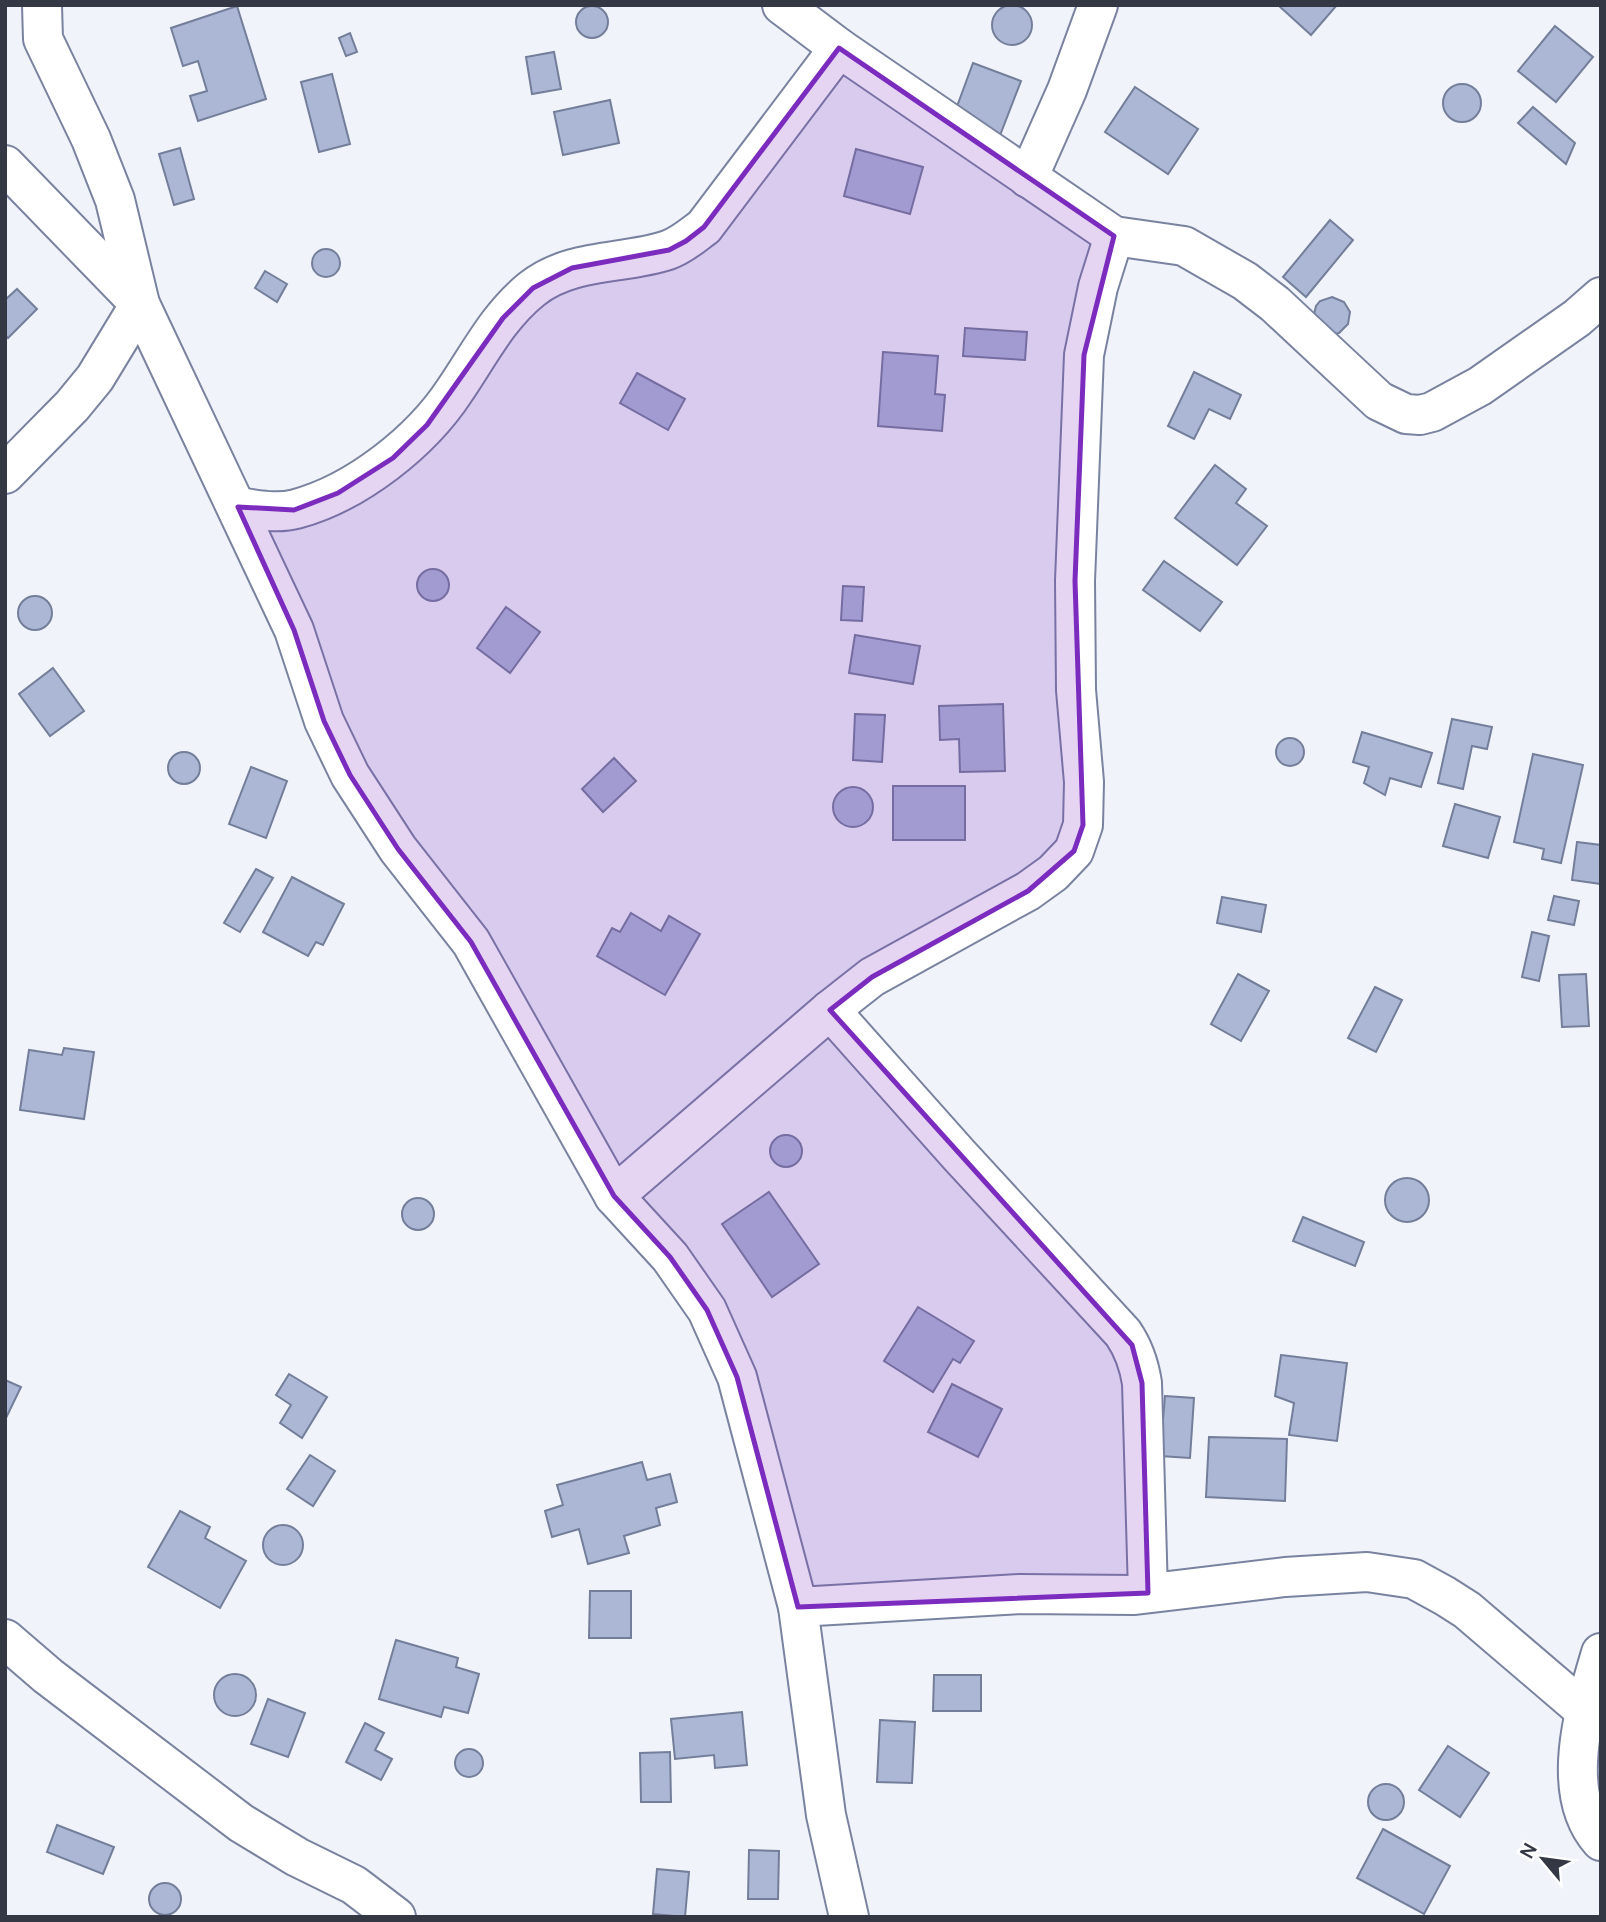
<svg xmlns="http://www.w3.org/2000/svg" width="1606" height="1922" viewBox="0 0 1606 1922" font-family="Manrope,sans-serif">
<style>
.building{fill:#acb7d6;stroke:#737e9a;stroke-width:2}
.lines{fill:none;stroke-linecap:round;stroke-linejoin:round}
.minor-casing{stroke:#7983a0;stroke-width:42}
.minor{stroke:#fff;stroke-width:38}
.marked{fill:#7b2cbf;fill-opacity:0.2;stroke:#7b2cbf;stroke-width:5;stroke-linejoin:round}
</style>
<rect width="100%" height="100%" fill="#f0f3f9"/>
<g class="building">
<path d="M1278 5H1337L1311 35Z"/>
<circle cx="1012" cy="25" r="20"/>
<path d="M237 6 266 99 198 121 190 96 207 91 198 61 183 66 171 28Z"/>
<circle cx="592" cy="22" r="16"/>
<path d="M1555 26 1593 57 1556 102 1518 71Z"/>
<path d="M350 33 357 52 346 56 339 38Z"/>
<path d="M554 52 561 89 532 94 526 57Z"/>
<path d="M973 63 1021 81 999 138 952 120Z"/>
<path d="M332 74 350 144 319 152 301 82Z"/>
<circle cx="1462" cy="103" r="19"/>
<path d="M1135 87 1198 129 1168 174 1105 132Z"/>
<path d="M610 100 619 143 563 155 554 112Z"/>
<path d="M1533 107 1575 143 1566 164 1518 123Z"/>
<path d="M180 148 194 199 174 205 159 154Z"/>
<path d="M856 149 923 167 910 214 844 196Z"/>
<path d="M1330 220 1353 240 1306 297 1283 277Z"/>
<circle cx="326" cy="263" r="14"/>
<path d="M265 271 287 284 277 302 255 288Z"/>
<path d="M17 289 37 309 8 338 5 335V300Z"/>
<path d="M1332 297 1344 302 1350 312 1348 324 1339 333 1334 334 1313 318 1316 306 1320 301Z"/>
<path d="M965 328 1027 332 1025 360 963 356Z"/>
<path d="M883 352 938 356 935 394 945 395 942 431 878 426Z"/>
<path d="M1194 372 1241 395 1230 419 1209 409 1194 439 1168 426Z"/>
<path d="M637 373 685 399 668 430 620 403Z"/>
<path d="M1215 465 1246 489 1236 503 1267 526 1237 565 1175 518Z"/>
<path d="M1164 561 1222 602 1200 631 1143 590Z"/>
<circle cx="433" cy="585" r="16"/>
<path d="M843 586 864 587 862 621 841 620Z"/>
<circle cx="35" cy="613" r="17"/>
<path d="M506 607 540 632 510 673 477 648Z"/>
<path d="M855 635 920 646 913 684 849 673Z"/>
<path d="M53 668 84 711 50 736 19 694Z"/>
<path d="M1003 704 1005 771 960 772 959 739 940 740 939 706Z"/>
<path d="M855 714 885 715 882 762 853 760Z"/>
<path d="M1452 719 1492 727 1487 749 1472 746 1463 789 1438 783Z"/>
<path d="M1362 732 1432 753 1421 787 1390 778 1385 795 1364 783 1369 767 1353 762Z"/>
<circle cx="1290" cy="752" r="14"/>
<circle cx="184" cy="768" r="16"/>
<path d="M1533 754 1583 765 1561 863 1542 859 1544 849 1514 842Z"/>
<path d="M614 758 636 781 603 812 582 789Z"/>
<path d="M251 767 287 781 266 838 229 824Z"/>
<rect x="893" y="786" width="72" height="54"/>
<circle cx="853" cy="807" r="20"/>
<path d="M1455 804 1500 817 1488 858 1443 846Z"/>
<path d="M1577 842 1601 845V884L1572 880Z"/>
<path d="M256 869 273 878 240 932 224 923Z"/>
<path d="M292 877 344 904 323 945 316 942 308 956 263 932Z"/>
<path d="M1554 896 1579 901 1574 925 1548 920Z"/>
<path d="M1222 897 1266 905 1261 932 1217 923Z"/>
<path d="M631 913 661 931 669 916 700 934 665 995 597 956 612 928 620 932Z"/>
<path d="M1532 932 1549 936 1539 981 1522 977Z"/>
<path d="M1238 974 1269 991 1241 1041 1211 1024Z"/>
<path d="M1586 974 1589 1026 1562 1027 1559 975Z"/>
<path d="M1375 987 1402 1000 1376 1052 1348 1038Z"/>
<path d="M64 1048 94 1052 84 1119 20 1110 29 1050 62 1055Z"/>
<circle cx="786" cy="1151" r="16"/>
<circle cx="1407" cy="1200" r="22"/>
<path d="M769 1192 819 1264 772 1297 722 1224Z"/>
<circle cx="418" cy="1214" r="16"/>
<path d="M1303 1217 1364 1242 1355 1266 1293 1241Z"/>
<path d="M918 1307 974 1341 960 1363 953 1359 933 1392 884 1361Z"/>
<path d="M1281 1355 1347 1363 1337 1441 1289 1435 1294 1403 1275 1396Z"/>
<path d="M289 1374 327 1397 302 1438 280 1423 291 1405 276 1395Z"/>
<path d="M5 1380 21 1387 5 1420Z"/>
<path d="M952 1384 1002 1409 978 1457 928 1432Z"/>
<path d="M1165 1396 1194 1398 1190 1458 1160 1456Z"/>
<path d="M1209 1437 1287 1439 1285 1501 1206 1497Z"/>
<path d="M310 1455 335 1471 313 1506 287 1489Z"/>
<path d="M642 1462 647 1480 670 1474 677 1502 656 1508 660 1525 624 1536 629 1553 588 1564 579 1529 552 1537 545 1511 563 1505 557 1485Z"/>
<path d="M180 1511 210 1527 205 1538 246 1561 220 1608 148 1567Z"/>
<circle cx="283" cy="1545" r="20"/>
<path d="M590 1591H631V1638H589Z"/>
<path d="M396 1640 458 1658 456 1667 479 1674 468 1713 444 1707 441 1717 379 1699Z"/>
<circle cx="235" cy="1695" r="21"/>
<path d="M934 1675H981V1711H933Z"/>
<path d="M268 1699 305 1713 288 1757 251 1744Z"/>
<path d="M742 1712 747 1765 715 1768 714 1755 675 1759 671 1719Z"/>
<path d="M880 1720 915 1722 912 1783 877 1782Z"/>
<path d="M365 1723 384 1733 375 1750 392 1759 381 1780 346 1762Z"/>
<path d="M1448 1746 1489 1773 1460 1817 1419 1790Z"/>
<circle cx="469" cy="1763" r="14"/>
<path d="M670 1752 671 1802H641L640 1753Z"/>
<circle cx="1386" cy="1802" r="18"/>
<path d="M57 1825 114 1847 103 1874 47 1852Z"/>
<path d="M1383 1829 1450 1866 1424 1914 1357 1878Z"/>
<path d="M749 1850 779 1851 778 1899H748Z"/>
<path d="M657 1869 689 1872 685 1917 653 1914Z"/>
<circle cx="165" cy="1899" r="16"/>
</g>
<g class="lines">
<g class="minor-casing">
<g id="minor">
<path d="M42 5 43 39 91 139 115 200 140 304 294 630 324 721 350 775 398 849 471 942 614 1196 670 1257 707 1310 737 1377 798 1607 1020 1594 1135 1595 1285 1577 1367 1572 1414 1579 1445 1596 1467 1610 1584 1710"/>
<path d="M782 5 839 48 1114 236 1184 246 1245 281 1275 304 1379 401 1406 414 1420 415 1432 412 1480 386 1577 318 1601 297"/>
<path d="M5 165 139 303"/>
<path d="M1028 178 1067 90 1098 5"/>
<path d="M5 474 72 406 95 378 140 304"/>
<path d="M238 507C256 510 278 514 296 509 356 493 421 442 455 390 479 355 498 316 532 289 571 258 623 265 668 250 682 245 693 235 704 227L839 48"/>
<path d="M830 1010 959 1155 1123 1333C1134 1349 1139 1364 1142 1383L1148 1593"/>
<path d="M614 1196 830 1010 872 977 1028 891 1053 873 1074 851 1083 825 1084 782 1076 690 1075 581 1084 355 1098 287 1114 236"/>
<path d="M798 1607 826 1815 849 1917"/>
<path d="M5 1639 48 1676 241 1823 297 1857 354 1885 396 1917"/>
<path d="M1601 1653C1585 1707 1558 1793 1601 1841"/>
</g>
</g>
<use href="#minor" class="minor"/>
</g>
<path class="marked" d="M839 48 1114 236 1084 355 1075 581 1083 825 1074 851 1028 891 872 977 830 1010 1132 1345 1142 1383 1148 1593 798 1607 737 1377 707 1310 670 1257 614 1196 471 942 398 849 350 775 324 721 294 630 238 507 294 510 338 493 393 458 427 425 503 318 533 288 572 268 669 250 686 241 704 227Z"/>
<rect width="1606" height="1922" fill="none" stroke="#333844" stroke-width="14"/>
<g transform="translate(1543 1859) rotate(299)" stroke="#ffffff" stroke-width="5" paint-order="stroke">
<path d="M0-5L12 26L0 18L-12 26Z" fill="#333844"/>
<text y="-10" font-size="19" font-weight="bold" text-anchor="middle" fill="#333844">N</text>
</g>
</svg>
